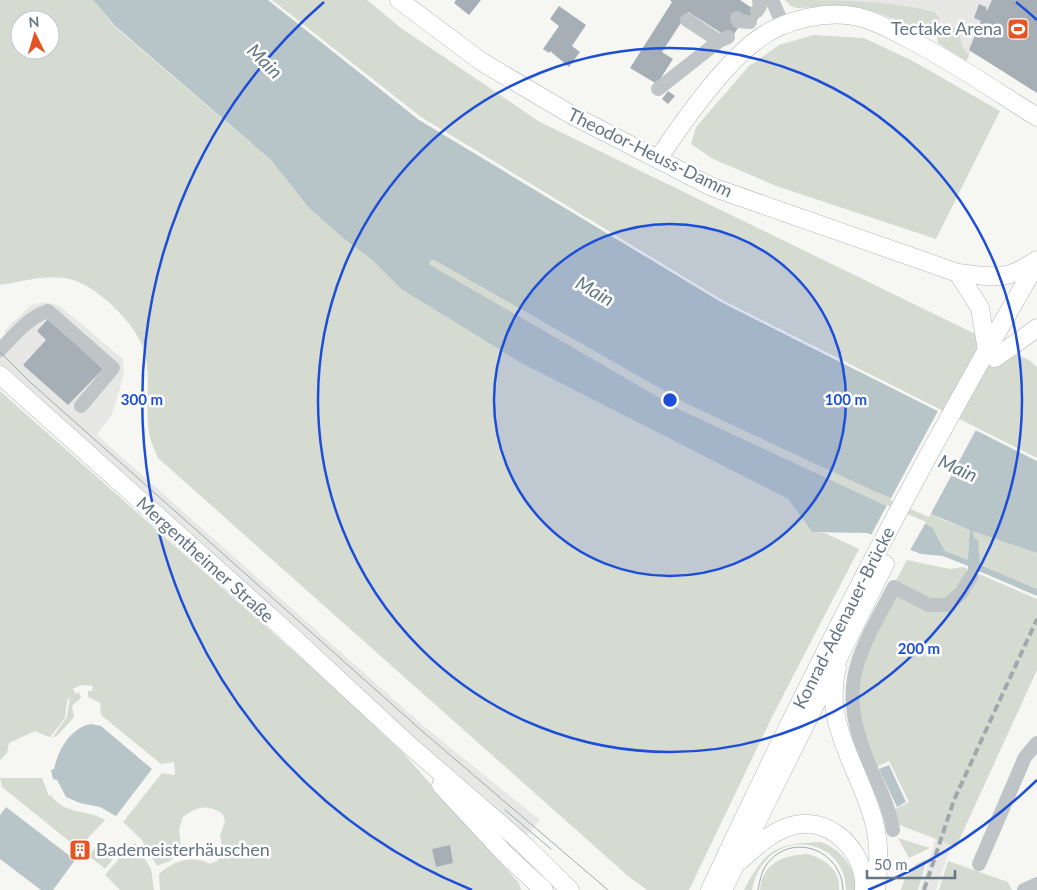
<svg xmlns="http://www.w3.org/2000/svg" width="1037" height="890" viewBox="0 0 1037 890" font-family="Lato,sans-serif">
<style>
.built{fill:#e7e8e6}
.green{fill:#d6dbd2;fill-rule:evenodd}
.water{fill:#b7c4c8;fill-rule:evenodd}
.pier{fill:#f6f7f3}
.building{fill:#a6afb5}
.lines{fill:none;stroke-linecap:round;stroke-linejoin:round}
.major-casing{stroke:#b1b6ba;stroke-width:19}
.minor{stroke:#bfc4c7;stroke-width:14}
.major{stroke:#fff;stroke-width:18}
.tram{stroke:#a0a7ad;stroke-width:1}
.rail{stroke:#a0a7ad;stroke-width:4;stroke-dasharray:8 4;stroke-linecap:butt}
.ring{fill:none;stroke:#1d4ed8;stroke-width:2.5}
.labels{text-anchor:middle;stroke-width:5;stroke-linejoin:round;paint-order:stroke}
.poi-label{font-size:18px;fill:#657684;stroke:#fff;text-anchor:end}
.street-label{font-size:18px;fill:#657684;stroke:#fff}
.water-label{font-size:19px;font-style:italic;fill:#617881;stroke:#fff}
.centre{fill:#1d4ed8;stroke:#fff;stroke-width:2.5}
.ring-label{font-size:15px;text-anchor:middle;font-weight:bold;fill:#1d4ed8;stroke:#fff;stroke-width:5;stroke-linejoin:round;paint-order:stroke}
</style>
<rect width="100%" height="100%" fill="#f6f7f3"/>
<g class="built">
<path d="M785 0H1017L981 58 971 52 966 61 938 43 937 38 929 33 924 35 879 12 846 6 797 8 791 6Z"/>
<path d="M46 302 60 306 123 359 124 375 112 414 97 435 426 728 540 820 525 838 0 364V347L15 341 4 331 31 305Z"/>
<path d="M941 821 958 825 936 890H920Z"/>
</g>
<g class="green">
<path d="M0 0H93L115 27 271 160 308 207 344 239 371 259 401 289 521 363 788 499 812 532 825 533 859 549 773 715 689 890H647L628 876 158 458C155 450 150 441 149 433 145 407 151 378 145 353 138 325 94 281 64 278 44 275 20 282 0 285ZM20 20H50V50H20Z"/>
<path d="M272 0H367L401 28 540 122 1029 360 1037 367V458L722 300 421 117Z"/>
<path d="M785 0C834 0 888 0 935 12L940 20 936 26 924 35C872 5 856 5 797 8L791 6Z"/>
<path d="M950 25 958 30 963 48 969 56 966 61 938 43 937 38 941 30Z"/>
<path d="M813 35 864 38 911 60 1000 111 936 239 776 186 713 159 691 144 696 127 749 66 779 45Z"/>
<path d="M434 260 687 404 943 520 1037 553V589L945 551 932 527 681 410 429 265V261Z"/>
<path d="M0 391 316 671 403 753 519 883 521 890H160L159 874C173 861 193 854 210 864L217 861 223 851 220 835 225 822 223 814C207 804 198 806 183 817L179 829 181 847 170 861 157 866 141 839 123 822 162 773 175 775 174 762 161 764 101 715 100 703 88 697V691H92L93 686 81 685 73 689 76 694 79 692 81 698 72 706 74 717 57 736 52 738 67 717 70 697 67 701 65 718 51 736 49 737 35 731 9 743 7 753 0 760Z"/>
<path d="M907 560 950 569 963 567 1037 599V670L956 847 897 824 895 809 909 802 889 761 870 770 852 726 866 635Z"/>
<path d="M0 778H42L49 796 51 795C63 815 88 809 105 820L84 842 74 845 2 787Z"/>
<path d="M898 838 930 848 909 858Z"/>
<path d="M821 842C840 848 857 870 857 890H846C845 833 764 826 752 890H744C765 850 776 843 821 842Z"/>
<path d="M135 843 151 869 154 890H120L105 875 123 854Z"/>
<path d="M97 845 113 859 105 869 89 856Z"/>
<path d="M807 854C824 858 841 870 839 890H760C762 863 784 855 807 854Z"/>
<path d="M927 859 918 890H901C905 875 912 864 927 859Z"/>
<path d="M948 861 1008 882 1012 890H939Z"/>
</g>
<g class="water">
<path d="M93 0H268L419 120 721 302 1037 461V553L973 531 974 539 978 540 980 565 1037 589V596L981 572H968V566L943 556 921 554 867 533 812 532 788 499 521 363 401 289 371 259 344 239 308 207 271 160 115 26ZM434 260 687 404 874 491 970 530 968 560 945 551 932 527 681 410 430 265 429 261Z"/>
<path d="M91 724 101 726 152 769 116 816 100 807 80 803 66 797 57 780 53 779 51 770 54 769C58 750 71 727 91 724Z"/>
<path d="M889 765 906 802 897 807 879 769Z"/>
<path d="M6 807 75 860 53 890H41L0 859V815Z"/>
</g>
<g class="pier">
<path d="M939 409 977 428 929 517 890 500Z"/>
<path d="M887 505 926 522 909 552 870 537Z"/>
</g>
<g class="building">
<path d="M456 0H481L469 15 454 3Z"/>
<path d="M670 0H740L761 14 754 24 741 23 731 39 688 12 662 52 673 59 657 84 630 68 672 2Z"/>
<path d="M992 0H1037V93L969 50 981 21 974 18 979 4 986 7 987 11Z"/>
<path d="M559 6 586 25 572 46 580 52 569 67 550 51 549 53 543 49 559 26 550 19Z"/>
<path d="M668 91 675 96 668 104 662 99Z"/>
<path d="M48 319 103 369 68 405 23 365 46 340 37 331Z"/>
<path d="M450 845 453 863 436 867 432 849Z"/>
</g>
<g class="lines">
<g class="major-casing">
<g id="major">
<path d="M399 0 482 62 570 114 712 187 958 273C996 277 1004 282 1037 260"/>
<path d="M658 159C682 123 721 68 754 42 783 19 830 8 866 19 880 24 894 31 907 38 952 61 994 90 1037 117"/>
<path d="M958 273 980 308 987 350"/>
<path d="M995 358 1037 328"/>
<path d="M0 375 285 630 409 745 520 841 570 890"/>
<path d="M837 668C822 723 861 771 874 822 880 844 879 867 876 890"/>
<path d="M441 785 505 854 544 890"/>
<path d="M741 860C756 847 768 834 788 827 827 812 867 851 864 890"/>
<path d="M710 890C809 677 918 466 1037 263"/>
<path d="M723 890 885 564"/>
</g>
</g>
<g class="minor">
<path d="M772 0 783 25"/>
<path d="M757 11 760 6 759 0"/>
<path d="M737 18 738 21 750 22"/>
<path d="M687 20 719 41"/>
<path d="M658 89 719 41 728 37"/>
<path d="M0 350C13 336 29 317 48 311L113 368 81 406"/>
<path d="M893 830C889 805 878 785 868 762 836 683 858 656 894 587L929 605H948L961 593 971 577"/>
<path d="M979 864 1025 757 1037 743"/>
<path d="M1024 890 1037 884"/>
</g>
<use href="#major" class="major"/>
<g class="tram">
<path d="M0 352 30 382 422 731 608 890"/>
<path d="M505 810 551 849"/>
<path d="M758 890C760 881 761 872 767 864 792 831 842 850 843 890"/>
</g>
<path class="rail" d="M924 890 954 800 1037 619"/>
</g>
<circle cx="670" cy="400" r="176" fill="#1d4ed8" fill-opacity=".12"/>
<g class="ring">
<circle cx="670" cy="400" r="176"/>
<circle cx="670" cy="400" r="352"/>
<path d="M1037 780A528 528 0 0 1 868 890M472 890A528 528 0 0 1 324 2M1016 2A528 528 0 0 1 1037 20"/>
</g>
<defs>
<g id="stadium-square" transform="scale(1.125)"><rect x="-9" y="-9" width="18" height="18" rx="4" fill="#e45425" stroke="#fff"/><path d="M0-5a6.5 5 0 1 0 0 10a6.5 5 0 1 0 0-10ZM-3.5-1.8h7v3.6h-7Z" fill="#fff"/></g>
<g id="building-square" transform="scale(1.125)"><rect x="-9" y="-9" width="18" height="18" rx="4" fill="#e45425" stroke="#fff"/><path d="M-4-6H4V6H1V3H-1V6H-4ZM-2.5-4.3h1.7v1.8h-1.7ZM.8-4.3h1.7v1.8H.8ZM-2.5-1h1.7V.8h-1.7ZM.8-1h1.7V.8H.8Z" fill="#fff"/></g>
</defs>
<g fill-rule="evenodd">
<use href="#stadium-square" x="1018" y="29"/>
<use href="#building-square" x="80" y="850"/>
</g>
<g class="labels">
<g class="poi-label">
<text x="1002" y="35">Tectake Arena</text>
<text x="96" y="856" text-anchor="start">Bademeisterhäuschen</text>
</g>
<g class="street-label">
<text transform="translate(650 153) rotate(26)" y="6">Theodor-Heuss-Damm</text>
<text transform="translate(205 560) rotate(42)" y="6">Mergentheimer Straße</text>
<text transform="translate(844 618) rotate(-63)" y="6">Konrad-Adenauer-Brücke</text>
</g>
<g class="water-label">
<text transform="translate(265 61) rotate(45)" y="7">Main</text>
<text transform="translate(595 291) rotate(30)" y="7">Main</text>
<text transform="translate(958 468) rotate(24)" y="7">Main</text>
</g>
</g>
<circle cx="670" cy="400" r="8" class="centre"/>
<g class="ring-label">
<text x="846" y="405">100 m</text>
<text x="142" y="405">300 m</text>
<text x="919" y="654">200 m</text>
</g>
<g transform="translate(35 35) rotate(355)"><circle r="24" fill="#ffffff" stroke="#c1c8ce"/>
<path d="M0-4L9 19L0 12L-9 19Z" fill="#e45425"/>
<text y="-8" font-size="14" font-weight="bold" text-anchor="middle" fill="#657684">N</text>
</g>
<path d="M867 870v8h88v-8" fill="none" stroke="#657684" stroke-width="2.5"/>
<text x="874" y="870" font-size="15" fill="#657684" stroke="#ffffff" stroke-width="4" paint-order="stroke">50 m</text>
</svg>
